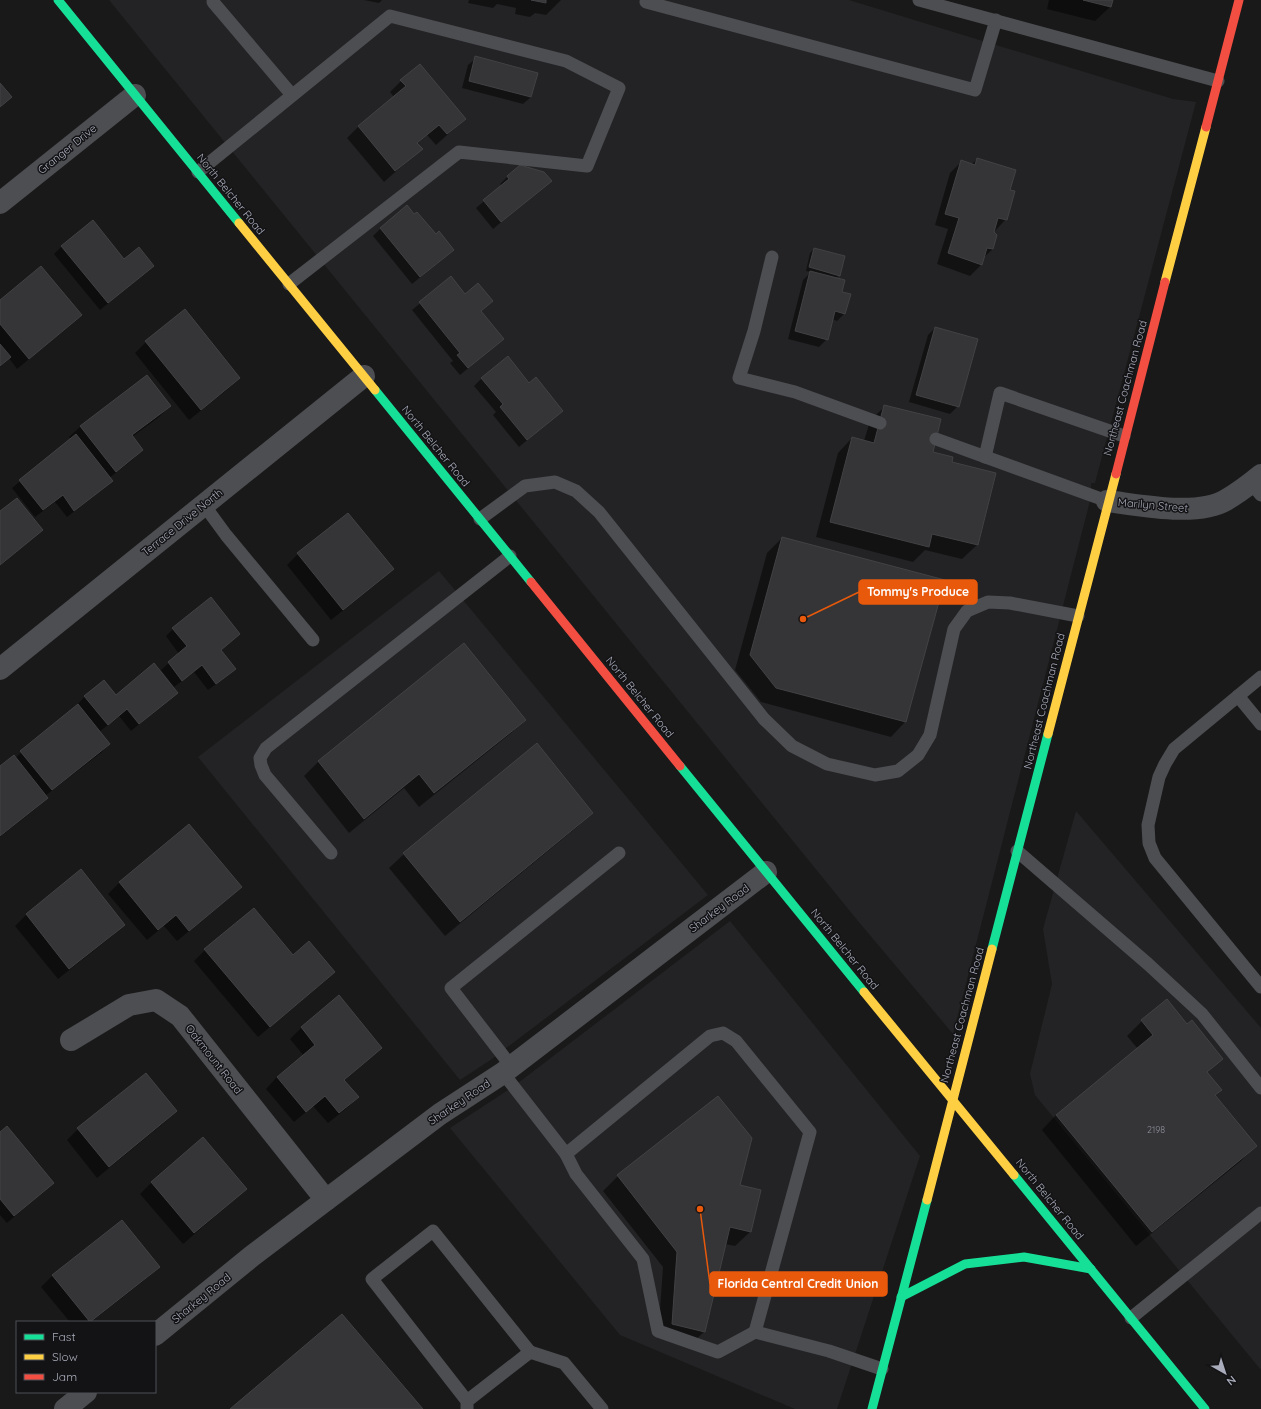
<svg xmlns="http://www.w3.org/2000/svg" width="1261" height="1409" viewBox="0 0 1261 1409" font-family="Quicksand,sans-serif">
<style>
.built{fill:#232325}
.shadow{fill:#0007}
.building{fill:#353537;stroke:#424245}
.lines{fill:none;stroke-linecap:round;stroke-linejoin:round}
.lane{stroke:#4d4e52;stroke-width:13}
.street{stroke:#4d4e52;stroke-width:22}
.fast{stroke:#16e098;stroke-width:9}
.slow{stroke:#ffcf43;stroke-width:9}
.jam{stroke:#f24e42;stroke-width:9}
.labels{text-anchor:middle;stroke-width:3;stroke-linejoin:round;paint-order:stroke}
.number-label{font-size:9px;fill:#8c8e9a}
.street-label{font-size:11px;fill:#a9acbb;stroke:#131315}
.leader{fill:none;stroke:#e8590c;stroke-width:1.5}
.callout-dot{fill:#e8590c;stroke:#131315;stroke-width:1.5}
.callout{fill:#e8590c;stroke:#e8590c;stroke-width:1.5}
.callout-label{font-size:12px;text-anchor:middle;font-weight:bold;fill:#fff}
</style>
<rect width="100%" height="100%" fill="#191919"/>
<g class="built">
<path d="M109 0H849L1173 99 1196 102 1095 483H1091V497L953 1034 858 921Z"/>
<path d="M439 571 708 895 492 1059 460 1080 198 757Z"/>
<path d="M1076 811 1261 1028V1370L1035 1095 1030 1074 1052 984 1043 929Z"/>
<path d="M730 921 920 1156 837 1409H795L620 1335 450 1128 514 1086Z"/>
</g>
<g class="shadow">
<path d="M364 0H382L379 3Z"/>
<path d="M469 0H561L546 15 535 13 530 17 515 14 516 8 497 4 493 8 468 3Z"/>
<path d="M1049 0H1112L1110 7 1095 21 1047 9Z"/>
<path d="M476 58 531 97 523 104 462 88 468 65Z"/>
<path d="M401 81 465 119 436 145 427 135 417 144 421 149 384 182 347 138 358 127 394 97 390 92Z"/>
<path d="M977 159 1009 191 1006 219 995 231 993 230V249L983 258 981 265 970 276 937 264 948 229 935 225 950 173 961 162 971 165Z"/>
<path d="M508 176 550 181 493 229 476 208 502 186 500 184Z"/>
<path d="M381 228 445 257 412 284 373 236Z"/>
<path d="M62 246 123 260 153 266 100 310 54 254Z"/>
<path d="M814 249 839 275 836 279 840 293 845 313 837 321 832 319 827 339 819 347 788 339 803 280 811 272 806 271 810 253Z"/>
<path d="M451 278 465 295 491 301 480 312 495 346 460 375 450 363 453 361 412 310Z"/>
<path d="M0 301 80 315 69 326 17 369 9 358 0 367Z"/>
<path d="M935 328 958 406 950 414 909 402 928 335Z"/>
<path d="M146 342 239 378 228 389 189 420 135 353Z"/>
<path d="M482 378 529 384 562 411 519 447 493 415 496 412 474 386Z"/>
<path d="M170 406 159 417 132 437 142 450 131 461 109 478 111 481 104 488 67 517 55 502 35 517 12 488 71 439 69 437 81 426Z"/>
<path d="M885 406 931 453 951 463 995 474 977 545 962 559 925 550 913 562 816 537 838 453 852 438 864 441 870 421Z"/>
<path d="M782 538 944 581 905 722 891 737 761 702 735 670 767 553Z"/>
<path d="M298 554 392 569 381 580 331 620 287 565Z"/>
<path d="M173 629 239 634 220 651 227 676 208 690 194 672 174 687 161 670 179 654 166 636Z"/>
<path d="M464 644 525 720 510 734 419 807 404 788 349 833 304 776 318 762Z"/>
<path d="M176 693 131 731 119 716 99 732 109 744 102 752 45 796 46 798 35 809 0 837V768L15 758 79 705 78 704 85 696Z"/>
<path d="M592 812 577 827 445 936 389 868 404 854Z"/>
<path d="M189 825 240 887 229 898 177 941 164 926 147 940 108 894 119 883Z"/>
<path d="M81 871 123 925 112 936 58 979 15 926 26 915Z"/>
<path d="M205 950 293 956 334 972 322 983 258 1037 194 961Z"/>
<path d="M339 996 381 1048 344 1081 358 1097 347 1108 328 1123 313 1106 294 1122 266 1089 277 1077 304 1056 290 1039 301 1028Z"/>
<path d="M1142 1021 1187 1025 1221 1059 1207 1073 1221 1090 1214 1096 1255 1146 1241 1161 1136 1246 1042 1130 1056 1115 1138 1049 1127 1036Z"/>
<path d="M146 1074 176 1111 165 1122 97 1178 67 1140 78 1129Z"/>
<path d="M718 1097 750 1232 735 1246 725 1244 704 1332 689 1346 658 1338 663 1267 603 1191 618 1176Z"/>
<path d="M0 1133 45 1190 7 1223 0 1215Z"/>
<path d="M152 1182 246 1189 234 1200 183 1244 140 1194Z"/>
<path d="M122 1221 158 1267 147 1278 91 1322H70L41 1287 52 1276Z"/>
</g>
<g class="building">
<path d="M531 0H546V3Z"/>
<path d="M1083 0H1113L1111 7Z"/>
<path d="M475 56 538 73 531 97 469 81Z"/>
<path d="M420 64 466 119 447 134 439 125 417 143 423 149 395 171 358 126 406 86 400 80Z"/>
<path d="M0 83 12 97 0 107Z"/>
<path d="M977 158 1016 170 1010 190 1015 191 1007 220 998 218 994 232 997 235 993 249 987 248 982 265 948 253 959 218 945 214 961 160 975 165Z"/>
<path d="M520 165 544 172 552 181 501 222 483 200 509 179 507 176Z"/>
<path d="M407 205 414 214 417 212 436 234 439 231 454 250 420 277 380 228Z"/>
<path d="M93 220 124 259 139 247 154 266 108 303 61 246Z"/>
<path d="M814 248 845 256 840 276 809 267Z"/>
<path d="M41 266 82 315 29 359 0 324V300Z"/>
<path d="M810 271 845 280 842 292 851 294 845 314 835 311 828 340 795 331Z"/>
<path d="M451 276 465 294 478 283 493 301 481 311 504 339 468 368 457 355 460 353 419 302Z"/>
<path d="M185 309 240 378 201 410 145 341Z"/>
<path d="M935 327 978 339 959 407 916 395Z"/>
<path d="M0 344 11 357 0 366Z"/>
<path d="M508 356 529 383 536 377 563 411 527 440 500 407 503 404 481 378Z"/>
<path d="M147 375 171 406 132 435 143 450 116 472 80 426Z"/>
<path d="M884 405 941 419 933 452 953 457 952 462 996 473 978 545 932 534 929 547 830 522 852 437 874 443Z"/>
<path d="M76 434 113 481 74 511 63 495 43 510 19 480Z"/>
<path d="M17 498 43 530 0 565V511Z"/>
<path d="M348 513 394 569 343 610 297 553Z"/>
<path d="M782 537 945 580 906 722 776 688 750 655Z"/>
<path d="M211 597 240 634 221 650 236 669 216 684 202 665 182 681 168 662 187 646 172 628Z"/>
<path d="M464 643 526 720 434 793 419 774 364 819 318 761Z"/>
<path d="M154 663 178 693 139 724 127 709 108 725 84 696 104 680 116 695Z"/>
<path d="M78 704 110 744 52 790 20 751Z"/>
<path d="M537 743 593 813 460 922 403 853Z"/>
<path d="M14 755 48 798 0 836V766Z"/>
<path d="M189 824 242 887 189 931 176 915 158 930 119 882Z"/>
<path d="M81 869 125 925 69 969 26 914Z"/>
<path d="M254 908 293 955 309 941 335 972 270 1027 204 949Z"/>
<path d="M339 995 382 1048 344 1080 359 1097 339 1113 325 1096 306 1112 277 1077 315 1045 301 1027Z"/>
<path d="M1167 999 1187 1024 1192 1020 1223 1059 1207 1072 1222 1090 1215 1095 1257 1146 1152 1232 1056 1115 1153 1035 1141 1020Z"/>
<path d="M146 1073 177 1111 109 1167 77 1128Z"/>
<path d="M718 1096 752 1138 740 1185 761 1190 751 1232 730 1227 705 1332 672 1324 677 1252 617 1175Z"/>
<path d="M7 1126 54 1183 14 1216 0 1199V1132Z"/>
<path d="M203 1137 247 1189 194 1233 151 1182Z"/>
<path d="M122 1220 160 1267 90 1322 52 1275Z"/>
<path d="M342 1314 423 1409H230Z"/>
</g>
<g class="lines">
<g class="lane">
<path d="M647 0 646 2 975 90 996 20"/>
<path d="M919 0 1218 81"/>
<path d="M213 2 292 95"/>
<path d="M198 172 390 16 566 61 619 88 587 166 459 152 289 284"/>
<path d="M772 257 754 331 739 378 795 392 880 423"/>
<path d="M936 439 1107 501"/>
<path d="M985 457 1000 393 1124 436"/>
<path d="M1251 483 1261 495"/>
<path d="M204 505 226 535 313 640"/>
<path d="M480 519 525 486 555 482 576 491 599 512 764 719 792 746 827 764 875 775 898 771 918 755 930 735 954 629 967 611 988 602 1010 603 1078 616"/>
<path d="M1261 677 1174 749 1165 764 1159 777 1148 825 1149 843 1155 858 1261 987"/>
<path d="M1238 696 1261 724"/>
<path d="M1017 851 1148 964 1202 1014 1261 1088"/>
<path d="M331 853 265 775 261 765 260 758 266 748 510 556"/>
<path d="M511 1066 451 988 619 853"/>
<path d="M503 1073 566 1154 710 1036 723 1033 736 1041 810 1132 755 1332"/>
<path d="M566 1154 576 1174 643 1259 658 1331 718 1352 755 1332 829 1351 882 1369"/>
<path d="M1131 1318 1261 1213"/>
<path d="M530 1352 564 1363 602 1409"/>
<path d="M467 1409V1401L372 1279 433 1231 530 1352 467 1401"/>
</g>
<g class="street">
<path d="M0 203 135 95"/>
<path d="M1107 501C1140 505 1197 517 1226 500 1238 493 1250 484 1261 475"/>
<path d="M0 669 364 376"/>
<path d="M71 1040 129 1005 156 1000 180 1016 326 1200"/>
<path d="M155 1335 252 1256 326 1200 440 1114 503 1073 766 872"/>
<path d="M65 1409 86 1392"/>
</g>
<g class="fast">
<path d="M58 0 239 223"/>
<path d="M375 390 531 582"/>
<path d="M680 766 864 992"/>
<path d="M992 949 1048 734"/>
<path d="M1014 1175 1205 1409"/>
<path d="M901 1297 965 1264 1024 1257 1091 1269"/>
<path d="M872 1409 927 1200"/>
</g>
<g class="slow">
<path d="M239 223 375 390"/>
<path d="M1165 282 1206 127"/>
<path d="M1048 734 1116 474"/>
<path d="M864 992 1014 1175"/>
<path d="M927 1200 992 949"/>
</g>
<g class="jam">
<path d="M1206 127 1239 0"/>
<path d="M1116 474 1165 282"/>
<path d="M531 582 680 766"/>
</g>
</g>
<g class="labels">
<g class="number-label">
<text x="1156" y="1133">2198</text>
</g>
<g class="street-label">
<text transform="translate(67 149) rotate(-39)" y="4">Granger Drive</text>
<text transform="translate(231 194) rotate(51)" y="4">North Belcher Road</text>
<text transform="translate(1125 388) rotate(-75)" y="4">Northeast Coachman Road</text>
<text transform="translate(436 446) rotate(51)" y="4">North Belcher Road</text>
<text transform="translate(1153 505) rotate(5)" y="4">Marilyn Street</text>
<text transform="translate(182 522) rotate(-39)" y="4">Terrace Drive North</text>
<text transform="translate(640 697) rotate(51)" y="4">North Belcher Road</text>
<text transform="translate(1044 701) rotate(-76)" y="4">Northeast Coachman Road</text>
<text transform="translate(719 908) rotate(-37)" y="4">Sharkey Road</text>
<text transform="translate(845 949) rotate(51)" y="4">North Belcher Road</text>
<text transform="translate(962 1015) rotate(-75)" y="4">Northeast Coachman Road</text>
<text transform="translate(214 1059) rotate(52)" y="4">Oakmount Road</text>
<text transform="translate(459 1102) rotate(-34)" y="4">Sharkey Road</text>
<text transform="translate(1050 1199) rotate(51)" y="4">North Belcher Road</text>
<text transform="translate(201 1298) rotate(-39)" y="4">Sharkey Road</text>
</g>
</g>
<path class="leader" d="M803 619L859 592M700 1209L710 1284"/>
<g class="callout-dot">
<circle cx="803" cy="619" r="4"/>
<circle cx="700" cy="1209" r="4"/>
</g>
<g class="callout">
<rect x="859" y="580" width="118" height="24" rx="4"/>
<rect x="710" y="1272" width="177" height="24" rx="4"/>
</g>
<g class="callout-label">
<text x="918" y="596">Tommy's Produce</text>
<text x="798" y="1288">Florida Central Credit Union</text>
</g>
<rect x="16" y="1321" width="140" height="72" fill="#131315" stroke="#4f5057"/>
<rect x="24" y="1334" width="20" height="6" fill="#16e098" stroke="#4f5057"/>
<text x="52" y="1341" font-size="12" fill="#a9acbb">Fast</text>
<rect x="24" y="1354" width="20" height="6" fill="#ffcf43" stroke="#4f5057"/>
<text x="52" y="1361" font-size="12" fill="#a9acbb">Slow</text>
<rect x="24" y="1374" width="20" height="6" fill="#f24e42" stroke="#4f5057"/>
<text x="52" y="1381" font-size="12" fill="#a9acbb">Jam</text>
<g transform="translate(1225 1373) rotate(141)" stroke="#131315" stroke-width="3" paint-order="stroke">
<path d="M0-3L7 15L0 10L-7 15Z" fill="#a9acbb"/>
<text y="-6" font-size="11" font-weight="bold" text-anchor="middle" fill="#a9acbb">N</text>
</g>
</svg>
